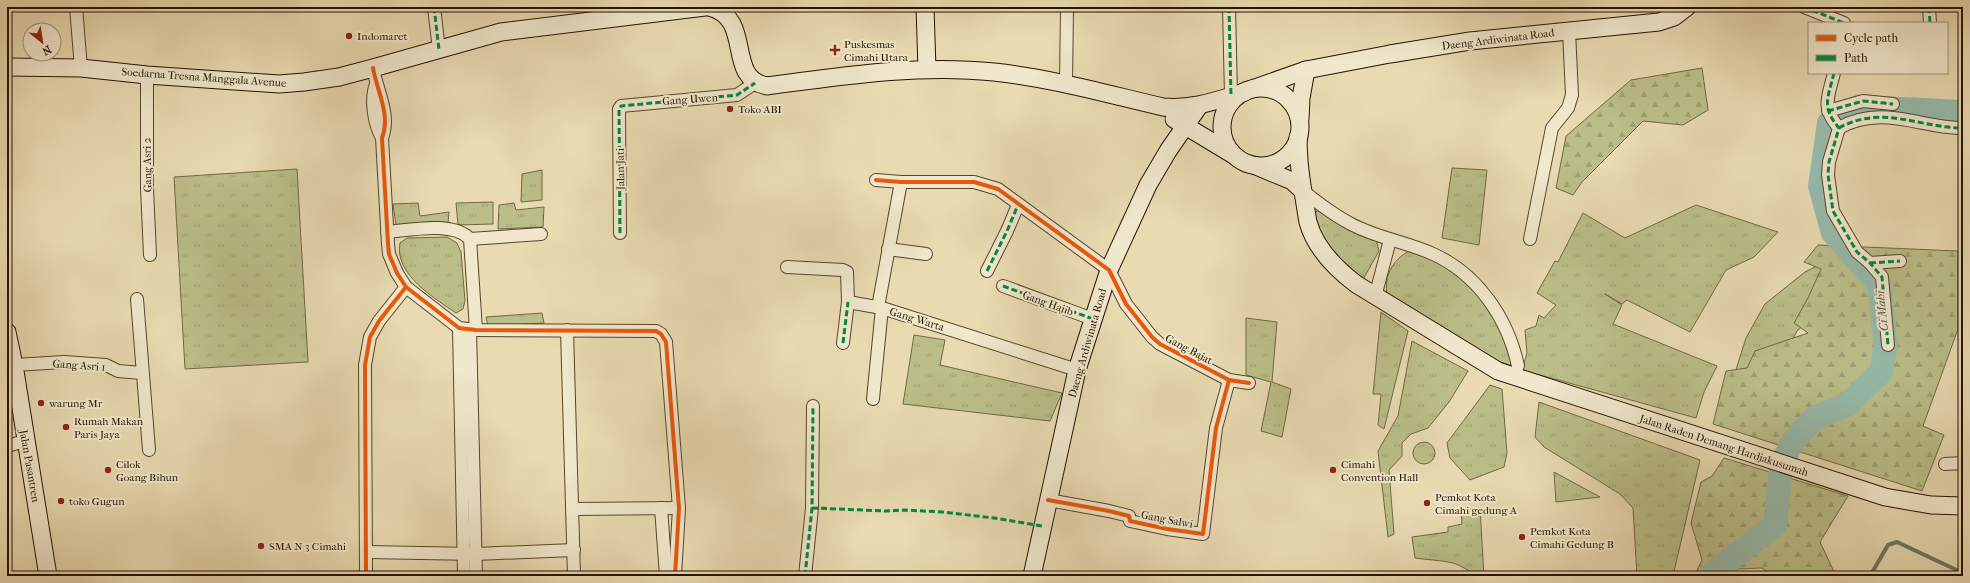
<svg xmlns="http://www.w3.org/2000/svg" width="1970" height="583" viewBox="0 0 1970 583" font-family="'IM FELL French Canon',serif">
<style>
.grass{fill:url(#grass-tufts);stroke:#706844}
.forest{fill:url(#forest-firs);stroke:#706844}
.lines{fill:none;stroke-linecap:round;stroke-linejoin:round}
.stream{stroke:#697867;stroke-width:4}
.river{stroke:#97bbac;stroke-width:24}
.street-casing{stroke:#56452c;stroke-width:14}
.secondary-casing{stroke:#251300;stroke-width:19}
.street{stroke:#f1e7cc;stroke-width:12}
.secondary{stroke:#f1e7cc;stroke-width:17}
.quiet{stroke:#00873e;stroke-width:3;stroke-dasharray:6 3;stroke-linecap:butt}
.cycleway-casing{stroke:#f1e7cc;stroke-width:6}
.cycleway{stroke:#e8590c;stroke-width:4}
.poi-dot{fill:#8f2418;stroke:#f1e7cc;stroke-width:1.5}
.labels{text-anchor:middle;stroke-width:4;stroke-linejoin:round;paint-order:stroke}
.poi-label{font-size:11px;fill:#251300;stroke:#f1e7cc;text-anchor:start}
.street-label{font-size:11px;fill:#251300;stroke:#f1e7cc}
.water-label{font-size:12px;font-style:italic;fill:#4d4e3c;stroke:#f1e7cc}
</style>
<defs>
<pattern id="grass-tufts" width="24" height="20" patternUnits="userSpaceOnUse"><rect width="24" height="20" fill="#bbbe88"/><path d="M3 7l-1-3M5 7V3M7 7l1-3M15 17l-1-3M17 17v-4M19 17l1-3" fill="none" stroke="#a1a274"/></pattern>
<pattern id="forest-firs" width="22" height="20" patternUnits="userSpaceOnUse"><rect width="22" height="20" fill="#bbbe88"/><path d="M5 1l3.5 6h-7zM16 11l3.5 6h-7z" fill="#a1a274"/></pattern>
</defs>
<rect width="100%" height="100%" fill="#e9dab1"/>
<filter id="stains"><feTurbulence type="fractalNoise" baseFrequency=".005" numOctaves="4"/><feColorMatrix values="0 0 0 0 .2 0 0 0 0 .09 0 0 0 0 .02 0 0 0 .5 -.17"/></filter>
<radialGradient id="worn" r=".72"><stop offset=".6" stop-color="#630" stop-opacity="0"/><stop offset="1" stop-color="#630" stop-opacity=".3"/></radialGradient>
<g class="grass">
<path d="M1452 168 1487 170 1479 245 1442 238Z"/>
<path d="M297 169 308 362 185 369 174 177Z"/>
<path d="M542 170V200L521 202 522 174Z"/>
<path d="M493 202V224L458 225 456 203Z"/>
<path d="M418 203 420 216 449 212 448 223 396 225 393 204Z"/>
<path d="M514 203 516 210 544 207 543 227 498 229 499 205Z"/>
<path d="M1696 205 1778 232 1754 257 1726 270 1690 332 1627 300 1622 304 1605 294 1622 305 1613 324 1717 366 1704 392 1696 418 1522 370 1527 353 1525 330 1536 326 1539 315 1544 318 1556 305 1537 293 1555 261 1558 262 1583 213 1625 238Z"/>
<path d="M1321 210 1376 239 1379 251 1360 285 1334 265 1306 215Z"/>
<path d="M447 237 457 243 461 252 465 301 463 309 456 313C434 298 394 274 400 243L407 238Z"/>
<path d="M1409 251C1442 257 1475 285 1494 313 1503 327 1509 351 1515 367L1483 356 1387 295C1384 277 1392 260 1409 251Z"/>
<path d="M1841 254 1827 305 1797 331 1785 354 1733 379 1746 338 1765 304 1805 272Z"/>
<path d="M1381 312 1408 331 1384 429 1378 425 1381 394H1373Z"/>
<path d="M542 313 544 323 488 326 486 317Z"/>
<path d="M1246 318 1277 322 1272 382 1291 389 1282 437 1261 431 1271 382 1246 375Z"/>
<path d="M914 335 945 340 940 365 1062 393 1050 421 903 404Z"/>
<path d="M1412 341 1468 371 1449 402 1428 428 1411 434 1402 443V456L1389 470 1394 534 1388 537 1378 451 1398 416Z"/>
<path d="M1490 385 1502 389 1507 453 1504 467 1470 480 1450 458 1447 443Z"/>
<path d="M1539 402 1700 460 1673 576H1637L1633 508 1620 494 1544 447 1535 437Z"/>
<circle cx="1424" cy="453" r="11"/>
<path d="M1554 472 1600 497 1556 502Z"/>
<path d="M1480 508 1484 576C1473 576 1464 566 1453 563 1441 560 1427 560 1415 558L1412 537 1448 532V527L1462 524 1461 510Z"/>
</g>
<g class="forest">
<path d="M1702 68 1708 110 1683 125 1643 121 1582 182 1573 195 1556 188 1566 136 1631 80Z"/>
<path d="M1818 245 1958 251V329L1923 426 1944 435 1922 491 1713 424 1726 371 1747 368 1755 351 1808 333 1794 323 1808 298 1821 269 1804 262Z"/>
<path d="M1724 458 1848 496 1820 542 1836 576H1772L1762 568 1737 569 1732 576H1694L1702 560 1691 523 1701 482 1712 476Z"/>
</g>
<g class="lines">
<path class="stream" d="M1870 576 1888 545 1897 542 1963 573"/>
<path class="river" d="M1709 576 1775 525 1781 465 1793 441 1814 418 1847 405 1881 372 1886 345 1879 284 1833 233 1820 186 1829 123 1859 107 1963 112"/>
<g class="street-casing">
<g id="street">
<path d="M76 7 81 68"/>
<path d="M434 7 439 50"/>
<path d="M1229 7 1231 96"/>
<path d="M1804 7 1844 23"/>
<path d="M1929 7 1930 23"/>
<path d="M373 68C377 91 391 115 382 138L388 244 389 254 397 273 406 287 459 328 476 330 656 331 661 334 666 342 679 508 675 576"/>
<path d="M1834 73C1828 98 1821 107 1839 128L1829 162 1828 175 1833 211 1857 252 1870 263 1882 277 1888 345"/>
<path d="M147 75V188L150 255"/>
<path d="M376 84C370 99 374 124 382 138"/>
<path d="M1066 85 1067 7"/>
<path d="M1828 111 1863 101 1893 104"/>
<path d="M1839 128C1882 104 1920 128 1963 128"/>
<path d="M876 180 901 182H974L998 189 1109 270 1126 304 1152 337 1160 344 1229 380 1249 383"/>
<path d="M1303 191C1318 203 1334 215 1351 224 1377 238 1407 242 1433 254 1478 274 1508 319 1518 366"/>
<path d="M387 232C411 230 453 221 470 239L476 330"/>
<path d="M620 233 619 109 621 106 737 95 755 83"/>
<path d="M470 239 541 234"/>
<path d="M1530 239 1552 128 1568 108 1572 95 1569 31"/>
<path d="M888 249 926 254"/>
<path d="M1870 263 1900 261"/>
<path d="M787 267 843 270 847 272 848 302 843 343"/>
<path d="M987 271 1007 231 1018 205"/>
<path d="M1003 286 1093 319"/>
<path d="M1375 297 1390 240"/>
<path d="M137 299 149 450"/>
<path d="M848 302 882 308 1077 370"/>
<path d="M878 307 901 182"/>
<path d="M459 328 464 576"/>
<path d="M470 330 476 576"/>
<path d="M567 330 574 576"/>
<path d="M14 365 64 362 106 365 118 371 142 373"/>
<path d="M873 399 882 308"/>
<path d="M7 446 25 441"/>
<path d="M1945 464 1963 463"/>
<path d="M1048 500 1109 511 1129 516 1130 521 1167 529 1203 534 1216 428 1229 380"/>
<path d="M661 508 666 576"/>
<path d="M573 509 679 508"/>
<path d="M367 552 476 554 574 550"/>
<path d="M366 576 365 365 370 337 379 321 406 287"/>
<path d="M805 576 812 508 813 406"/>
</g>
</g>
<g class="secondary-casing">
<g id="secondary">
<path d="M709 7C755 18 724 78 767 86 842 76 918 64 994 72 1051 78 1107 94 1163 107 1192 110 1218 100 1245 92"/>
<path d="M925 7 927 69"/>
<path d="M7 67 81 68 147 75 279 84 304 82 339 77 373 68 501 32 705 7"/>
<circle cx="1261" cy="127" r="39"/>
<path d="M1252 89 1306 70 1390 54 1470 41 1659 22 1674 17 1687 7"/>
<path d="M1174 119 1232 154"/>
<path d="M1300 119 1301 98 1306 70"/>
<path d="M1298 137C1298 156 1300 174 1303 192 1305 202 1306 212 1308 222 1315 248 1335 268 1356 284L1498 371 1885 497 1931 505 1963 506"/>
<path d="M1256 166 1292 181 1303 191"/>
<path d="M7 332 14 365 48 576"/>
<path d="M1032 576 1077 370 1109 270 1148 185 1168 151 1199 106"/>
</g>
</g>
<use href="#street" class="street"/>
<use href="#secondary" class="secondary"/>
<g class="quiet">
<path d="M434 7 439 50"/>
<path d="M1229 7 1231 96"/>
<path d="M1804 7 1844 23"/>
<path d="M1929 7 1930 23"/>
<path d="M1834 73C1828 98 1821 107 1839 128L1829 162 1828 175 1833 211 1857 252 1870 263 1882 277 1888 345"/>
<path d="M1828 111 1863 101 1893 104"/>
<path d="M1839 128C1882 104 1920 128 1963 128"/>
<path d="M620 233 619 109 621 106 737 95 755 83"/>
<path d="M1870 263 1900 261"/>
<path d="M987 271 1007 231 1018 205"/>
<path d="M1003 286 1093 319"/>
<path d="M843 343 848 302"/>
<path d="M812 508 886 511 905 510 942 512 994 518 1042 526"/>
<path d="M805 576 812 508 813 406"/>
</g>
<g class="cycleway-casing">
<g id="cycleway">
<path d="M373 68C377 91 391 115 382 138L388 244 389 254 397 273 406 287 459 328 476 330 656 331 661 334 666 342 679 508 675 576"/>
<path d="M876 180 901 182H974L998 189 1109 270 1126 304 1152 337 1160 344 1229 380 1249 383"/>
<path d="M1048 500 1109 511 1129 516 1130 521 1167 529 1203 534 1216 428 1229 380"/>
<path d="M366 576 365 365 370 337 379 321 406 287"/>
</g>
</g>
<use href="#cycleway" class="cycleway"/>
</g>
<g class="poi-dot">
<circle cx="349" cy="36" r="4"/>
<path d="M833 44h4v4h4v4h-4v4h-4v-4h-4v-4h4z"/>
<circle cx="730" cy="109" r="4"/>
<circle cx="41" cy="403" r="4"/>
<circle cx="66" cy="427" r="4"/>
<circle cx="108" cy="470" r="4"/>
<circle cx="1333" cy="470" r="4"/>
<circle cx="61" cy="501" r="4"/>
<circle cx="1427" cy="503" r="4"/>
<circle cx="1522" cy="537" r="4"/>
<circle cx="261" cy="546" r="4"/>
</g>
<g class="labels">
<g class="poi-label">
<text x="357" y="40">Indomaret</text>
<text x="844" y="48">Puskesmas<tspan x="844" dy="13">Cimahi Utara</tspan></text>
<text x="738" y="113">Toko ABI</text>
<text x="49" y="407">warung Mr</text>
<text x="74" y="425">Rumah Makan<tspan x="74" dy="13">Paris Jaya</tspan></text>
<text x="116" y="468">Cilok<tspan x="116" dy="13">Goang Bihun</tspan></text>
<text x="1341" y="468">Cimahi<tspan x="1341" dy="13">Convention Hall</tspan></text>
<text x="1435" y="501">Pemkot Kota<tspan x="1435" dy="13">Cimahi gedung A</tspan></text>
<text x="69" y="505">toko Gugun</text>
<text x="1530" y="535">Pemkot Kota<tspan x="1530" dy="13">Cimahi Gedung B</tspan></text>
<text x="269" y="550">SMA N 3 Cimahi</text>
</g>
<g class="street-label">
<text transform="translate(1498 39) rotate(-7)" y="4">Daeng Ardiwinata Road</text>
<text transform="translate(204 77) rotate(4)" y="4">Soedarna Tresna Manggala Avenue</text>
<text transform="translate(690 99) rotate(-4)" y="4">Gang Uwen</text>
<text transform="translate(147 165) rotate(-91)" y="4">Gang Asri 2</text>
<text transform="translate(620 169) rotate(-91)" y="4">Jalan Jati</text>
<text transform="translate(1048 303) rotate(20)" y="4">Gang Hajib</text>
<text transform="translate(917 319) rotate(17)" y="4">Gang Warta</text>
<text transform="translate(1087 343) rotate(-74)" y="4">Daeng Ardiwinata Road</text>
<text transform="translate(1189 349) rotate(28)" y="4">Gang Bajat</text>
<text transform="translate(79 365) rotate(4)" y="4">Gang Asri 1</text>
<text transform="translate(1724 445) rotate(18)" y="4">Jalan Raden Demang Hardjakusumah</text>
<text transform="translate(30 466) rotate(80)" y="4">Jalan Pasantren</text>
<text transform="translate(1167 519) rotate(11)" y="4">Gang Salwi</text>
</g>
<g class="water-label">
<text transform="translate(1882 311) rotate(-96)" y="4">Ci Mahi</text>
</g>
</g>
<rect width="1970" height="583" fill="none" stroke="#e9dab1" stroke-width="24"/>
<rect x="8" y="8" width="1954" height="567" fill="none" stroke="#251300" stroke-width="2"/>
<rect x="12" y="12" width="1946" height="559" fill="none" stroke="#251300"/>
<rect x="1808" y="22" width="140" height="52" fill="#f1e7cc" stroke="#9f927a"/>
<rect x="1816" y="35" width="20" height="6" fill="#e8590c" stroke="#9f927a"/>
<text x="1844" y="42" font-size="12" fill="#251300">Cycle path</text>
<rect x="1816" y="55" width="20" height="6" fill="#00873e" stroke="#9f927a"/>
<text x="1844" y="62" font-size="12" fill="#251300">Path</text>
<g transform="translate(42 42) rotate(150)"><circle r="19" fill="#f1e7cc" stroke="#9f927a"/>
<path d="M0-3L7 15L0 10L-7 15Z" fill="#8f2418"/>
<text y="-6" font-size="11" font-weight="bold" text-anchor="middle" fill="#251300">N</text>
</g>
<rect width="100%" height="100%" filter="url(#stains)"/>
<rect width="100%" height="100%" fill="url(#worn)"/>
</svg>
